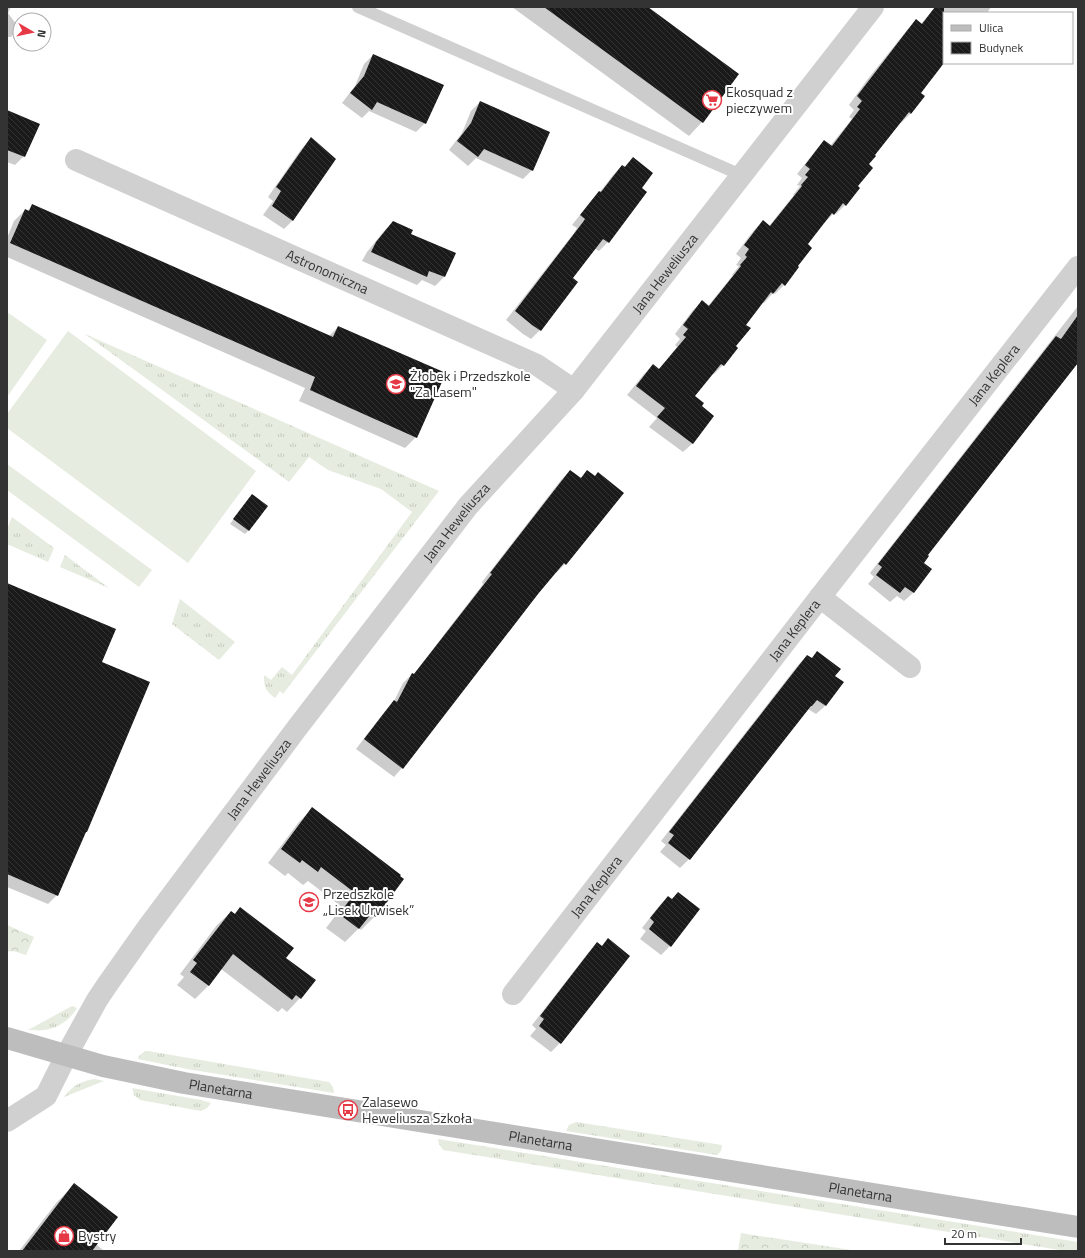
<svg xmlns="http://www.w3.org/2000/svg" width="1085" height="1258" viewBox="0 0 1085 1258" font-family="'Titillium Web',sans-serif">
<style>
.grass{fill:url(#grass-tufts)}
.park{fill:url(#park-crowns)}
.pitch{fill:#e6ecdf}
.shadow{fill:#0003}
.building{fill:url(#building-back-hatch)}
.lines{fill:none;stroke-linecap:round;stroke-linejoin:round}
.lane{stroke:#d0d0d0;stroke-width:12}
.street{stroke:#d0d0d0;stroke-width:22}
.secondary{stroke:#bdbdbd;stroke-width:22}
.labels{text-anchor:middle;stroke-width:4;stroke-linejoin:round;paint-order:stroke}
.poi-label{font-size:14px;fill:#333;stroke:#fff;text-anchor:start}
.street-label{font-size:14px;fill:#333;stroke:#fff}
</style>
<defs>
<pattern id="grass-tufts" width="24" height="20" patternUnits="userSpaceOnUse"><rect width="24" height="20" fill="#e6ecdf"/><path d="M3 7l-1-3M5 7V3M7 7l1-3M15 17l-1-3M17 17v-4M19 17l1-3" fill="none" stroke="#c6cbc0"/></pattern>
<pattern id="park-crowns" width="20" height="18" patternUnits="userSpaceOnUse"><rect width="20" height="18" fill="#e6ecdf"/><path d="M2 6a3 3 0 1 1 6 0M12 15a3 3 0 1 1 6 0" fill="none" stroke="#c6cbc0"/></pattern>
<pattern id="building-back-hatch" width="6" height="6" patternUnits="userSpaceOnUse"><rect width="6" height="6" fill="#1a1a1a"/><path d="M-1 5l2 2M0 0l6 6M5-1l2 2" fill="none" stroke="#333"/></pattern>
</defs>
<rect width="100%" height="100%" fill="#fff"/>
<g class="grass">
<path d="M85 334 439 491 283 694 280 691 275 698C265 690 264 687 264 675L271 680 282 667 292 675 412 512 381 489 328 470 309 457 289 482Z"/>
<path d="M12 517 54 548 48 562 7 544V529Z"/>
<path d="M65 555 109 588 60 567Z"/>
<path d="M180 599 235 642 219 660 172 624Z"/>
<path d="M72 1006 77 1008C70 1020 58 1028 45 1030 39 1031 33 1030 28 1030Z"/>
<path d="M145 1051H148L329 1082 333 1087 334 1093 187 1069 138 1059 139 1056Z"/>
<path d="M95 1079 104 1081 64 1097C73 1085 81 1081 95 1079Z"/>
<path d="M132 1088 201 1100 211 1103 207 1108 201 1111 140 1100 134 1095Z"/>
<path d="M576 1122 722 1145 721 1151 717 1155 566 1131 569 1125Z"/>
<path d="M438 1139 1078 1242V1251H1066L443 1150 439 1144Z"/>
</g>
<g class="park">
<path d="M7 925 34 937 26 955 13 951 7 952Z"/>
<path d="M741 1233 753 1235 858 1251H738Z"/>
</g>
<g class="pitch">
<path d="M7 312 47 340 7 397Z"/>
<path d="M68 331 256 471 188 563 7 428V414Z"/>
<path d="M7 464 152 570 139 587 7 490Z"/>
</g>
<g class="shadow">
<path d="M7 7H11L8 13 19 28 11 37H7Z"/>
<path d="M512 7H646L702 122 689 136Z"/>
<path d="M935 7H991L987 13H944V62L919 93 924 97 910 114 901 123 900 121 867 165 857 186 845 205 836 214 835 212 824 223 823 222 806 245 784 285 775 294 774 292 764 303 762 302 745 325 735 347 723 365 714 374 712 373 694 397 700 406 713 416 692 444 683 452 649 427 657 418 627 395 644 374 653 365 659 369 677 347 675 345 680 339 675 334 693 310 702 302 708 306 733 275H732L739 266 736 265 741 258 736 254 754 230 763 221 769 226 794 195H793L800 186 797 185 802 178 797 174 816 150 824 141 830 146 852 119 849 117 854 110 849 105 867 80 907 30 916 21 921 24Z"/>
<path d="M373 55 425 123 416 132 369 111 362 118 342 103 355 86 364 64Z"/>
<path d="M480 102 532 170 523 179 476 158 468 166 449 150 462 133 471 111Z"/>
<path d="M7 111 24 156 15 165 7 162Z"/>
<path d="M311 139 293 220 284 229 263 215 273 201 268 197 302 148Z"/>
<path d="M633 158 641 188 608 242 599 251 594 248 571 279 540 330 531 339 523 334 506 320 574 233 577 228 572 225 591 201 600 192 613 175 622 166 624 167Z"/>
<path d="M32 206 329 336 338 327 416 437 405 448 299 401 305 388 7 257V238L14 221 25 210 27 211Z"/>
<path d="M393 222 410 234 444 277 435 286 422 280 417 285 362 261 367 252 384 231Z"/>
<path d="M1078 306V361L927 555 922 563 931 569 913 593 904 601 897 596 890 602 868 584 874 577 870 573Z"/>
<path d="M570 471 581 479 622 493 565 564 556 573 555 572 402 768 394 777 356 749 385 711 393 703 403 683 412 674 413 675 483 584 482 582 561 480Z"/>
<path d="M252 495 249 530 245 534 230 524Z"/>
<path d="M7 584 100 663 57 895 48 904 7 887Z"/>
<path d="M818 652 834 676 842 683 825 706 816 714 808 709 689 859 680 868 660 852 666 845 661 841 798 665 807 656 811 659Z"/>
<path d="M312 809 402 879 375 916 361 930 359 928 345 942 326 928 342 907 308 881 303 885 288 873 285 876 268 863 299 822Z"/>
<path d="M668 897 670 946 661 955 640 939 646 931 642 928 659 906Z"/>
<path d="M240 908 285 958 300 998 287 1012 282 1008 278 1012 221 969 208 986 195 999 177 985 184 977 180 974 217 925 231 912 234 914Z"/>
<path d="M608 940 629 956 560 1043 551 1052 530 1036 536 1029 532 1025 588 953 597 944 601 947Z"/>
<path d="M74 1185 96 1244 104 1251H19L57 1202Z"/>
</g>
<g class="building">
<path d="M544 7H648L739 74 703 123Z"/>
<path d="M935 7H944V63L921 93 925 96 911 114 909 112 875 155 876 156 869 164 873 168 858 186 860 188 846 206 843 203 834 215 832 213 808 244 812 248 798 266 799 267 785 286 782 283 773 294 771 292 746 325 751 328 736 346 738 348 724 366 721 364 695 396 704 403 702 406 714 416 693 444 657 417 665 408 636 386 653 364 659 369 686 337 683 335 688 329 683 325 702 300 709 306 741 266 740 265 747 257 745 255 749 249 744 245 763 220 770 226 802 186 801 185 808 177 805 175 810 169 805 165 824 140 832 146 860 109 857 107 862 101 857 96 916 19 922 24Z"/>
<path d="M373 54 444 85 426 124 377 102 372 110 350 93 364 76Z"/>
<path d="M480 101 550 132 533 171 484 149 478 157 457 141 471 123Z"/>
<path d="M7 110 40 124 25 157 7 150Z"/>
<path d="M311 137 336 159 293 221 272 206 281 191 276 187Z"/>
<path d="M633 157 653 173 642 188 647 192 609 243 603 239 573 278 578 282 541 331 532 325 515 311 583 222 585 219 580 215 599 191 601 192 622 165 625 167Z"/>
<path d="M32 204 333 337 338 326 446 373 417 438 310 390 315 377 10 243 25 209 29 211Z"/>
<path d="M393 221 413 230 411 234 456 253 445 277 429 271 427 277 371 252 376 242Z"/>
<path d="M1078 315V363L928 555 929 556 924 563 932 569 914 593 905 587 900 593 876 575 882 567 878 564 1056 336 1061 339Z"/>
<path d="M570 470 581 478 587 470 595 476 598 472 624 493 566 565 564 563 538 594 403 769 364 739 394 700 397 702 412 673 414 674 492 574 490 573Z"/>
<path d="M252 494 268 506 249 531 233 519Z"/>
<path d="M7 583 116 629 102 662 150 682 87 832H86L58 896 7 874Z"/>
<path d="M817 651 841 669 835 676 844 682 826 706 817 700 812 706H811L690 860 668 843 674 835 669 832 807 655 812 658Z"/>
<path d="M312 807 401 875 400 876 404 879 376 917 371 914 359 929 339 914 355 893 321 867 318 872 302 860 300 863 281 849Z"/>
<path d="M678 892 700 909 671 947 649 929 654 922 650 918 668 896 672 899Z"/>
<path d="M240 907 294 948 286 958 316 980 301 999 296 995 292 1000 233 954 209 986 190 972 197 963 193 960 231 911 235 914Z"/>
<path d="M608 938 630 956 561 1044 539 1026 544 1019 540 1016 597 942 602 946Z"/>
<path d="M74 1183 118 1217 92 1251H22Z"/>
</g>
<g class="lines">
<path class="lane" d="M358 7 741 175"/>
<g class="street">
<path id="s1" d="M76 160 537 365 574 390"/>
<path d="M820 597 910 667"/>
<path id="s2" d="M513 994 820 597 1078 267"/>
<path id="s3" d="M7 1121 46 1096 66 1056 97 1000 107 985 148 927 297 728 468 506 574 390 873 7"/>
</g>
<path class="secondary" id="s4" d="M7 1038 103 1066 184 1083 1078 1227"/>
</g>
<defs>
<g id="supermarket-ring" transform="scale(1)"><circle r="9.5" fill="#fff" stroke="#e63946" stroke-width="1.5"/><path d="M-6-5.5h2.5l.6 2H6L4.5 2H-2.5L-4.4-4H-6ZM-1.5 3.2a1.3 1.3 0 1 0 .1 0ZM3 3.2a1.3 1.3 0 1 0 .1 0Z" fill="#e63946"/></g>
<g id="school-ring" transform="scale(1)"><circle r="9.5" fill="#fff" stroke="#e63946" stroke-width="1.5"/><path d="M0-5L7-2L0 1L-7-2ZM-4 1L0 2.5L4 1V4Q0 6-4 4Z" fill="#e63946"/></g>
<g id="bus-ring" transform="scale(1)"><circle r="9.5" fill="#fff" stroke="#e63946" stroke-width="1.5"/><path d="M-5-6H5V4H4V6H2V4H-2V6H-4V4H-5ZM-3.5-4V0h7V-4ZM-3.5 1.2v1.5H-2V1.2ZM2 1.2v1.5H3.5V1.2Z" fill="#e63946"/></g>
<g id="shop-ring" transform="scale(1)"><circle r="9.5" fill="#fff" stroke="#e63946" stroke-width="1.5"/><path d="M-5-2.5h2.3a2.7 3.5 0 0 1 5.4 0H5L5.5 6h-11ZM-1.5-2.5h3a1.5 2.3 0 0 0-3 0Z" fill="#e63946"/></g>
</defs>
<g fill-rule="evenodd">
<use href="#supermarket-ring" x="712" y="100"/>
<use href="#school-ring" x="396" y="384"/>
<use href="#school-ring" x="309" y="902"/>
<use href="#bus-ring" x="348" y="1110"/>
<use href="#shop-ring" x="64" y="1236"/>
</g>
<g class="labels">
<g class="poi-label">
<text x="726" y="97">Ekosquad z<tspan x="726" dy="16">pieczywem</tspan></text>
<text x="410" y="381">Żłobek i Przedszkole<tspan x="410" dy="16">"Za Lasem"</tspan></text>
<text x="323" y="899">Przedszkole<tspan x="323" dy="16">„Lisek Urwisek”</tspan></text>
<text x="362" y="1107">Zalasewo<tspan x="362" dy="16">Heweliusza Szkoła</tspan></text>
<text x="78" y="1241">Bystry</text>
</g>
<g class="street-label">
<text dy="5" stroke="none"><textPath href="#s1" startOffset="275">Astronomiczna</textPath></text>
<text dy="5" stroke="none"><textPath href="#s3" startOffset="1078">Jana Heweliusza</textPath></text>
<text dy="5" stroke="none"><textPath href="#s2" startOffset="784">Jana Keplera</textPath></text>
<text dy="5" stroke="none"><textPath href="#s3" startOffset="753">Jana Heweliusza</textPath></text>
<text dy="5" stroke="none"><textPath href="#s2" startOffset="460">Jana Keplera</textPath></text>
<text dy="5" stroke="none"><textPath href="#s3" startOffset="429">Jana Heweliusza</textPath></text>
<text dy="5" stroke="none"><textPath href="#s2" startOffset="136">Jana Keplera</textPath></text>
<text dy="5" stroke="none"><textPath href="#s4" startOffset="220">Planetarna</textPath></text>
<text dy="5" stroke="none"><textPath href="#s4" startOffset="544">Planetarna</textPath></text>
<text dy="5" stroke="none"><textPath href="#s4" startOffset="868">Planetarna</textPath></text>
</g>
</g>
<rect width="1085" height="1258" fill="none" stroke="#333333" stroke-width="16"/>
<rect x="943" y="12" width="130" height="52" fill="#ffffff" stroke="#adadad"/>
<rect x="951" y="25" width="20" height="6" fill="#bdbdbd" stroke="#adadad"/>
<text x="979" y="32" font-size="12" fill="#333333">Ulica</text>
<rect x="951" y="42" width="20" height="12" fill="url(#building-back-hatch)" stroke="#adadad"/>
<text x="979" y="52" font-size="12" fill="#333333">Budynek</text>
<g transform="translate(32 32) rotate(99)"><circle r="19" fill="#ffffff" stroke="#adadad"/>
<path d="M0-3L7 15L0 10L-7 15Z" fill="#e63946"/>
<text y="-6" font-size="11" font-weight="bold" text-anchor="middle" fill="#333333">N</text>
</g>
<path d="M945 1238v6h76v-6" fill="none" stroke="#333333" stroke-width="2"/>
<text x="951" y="1238" font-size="12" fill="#333333" stroke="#ffffff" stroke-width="3" paint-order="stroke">20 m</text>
</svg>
